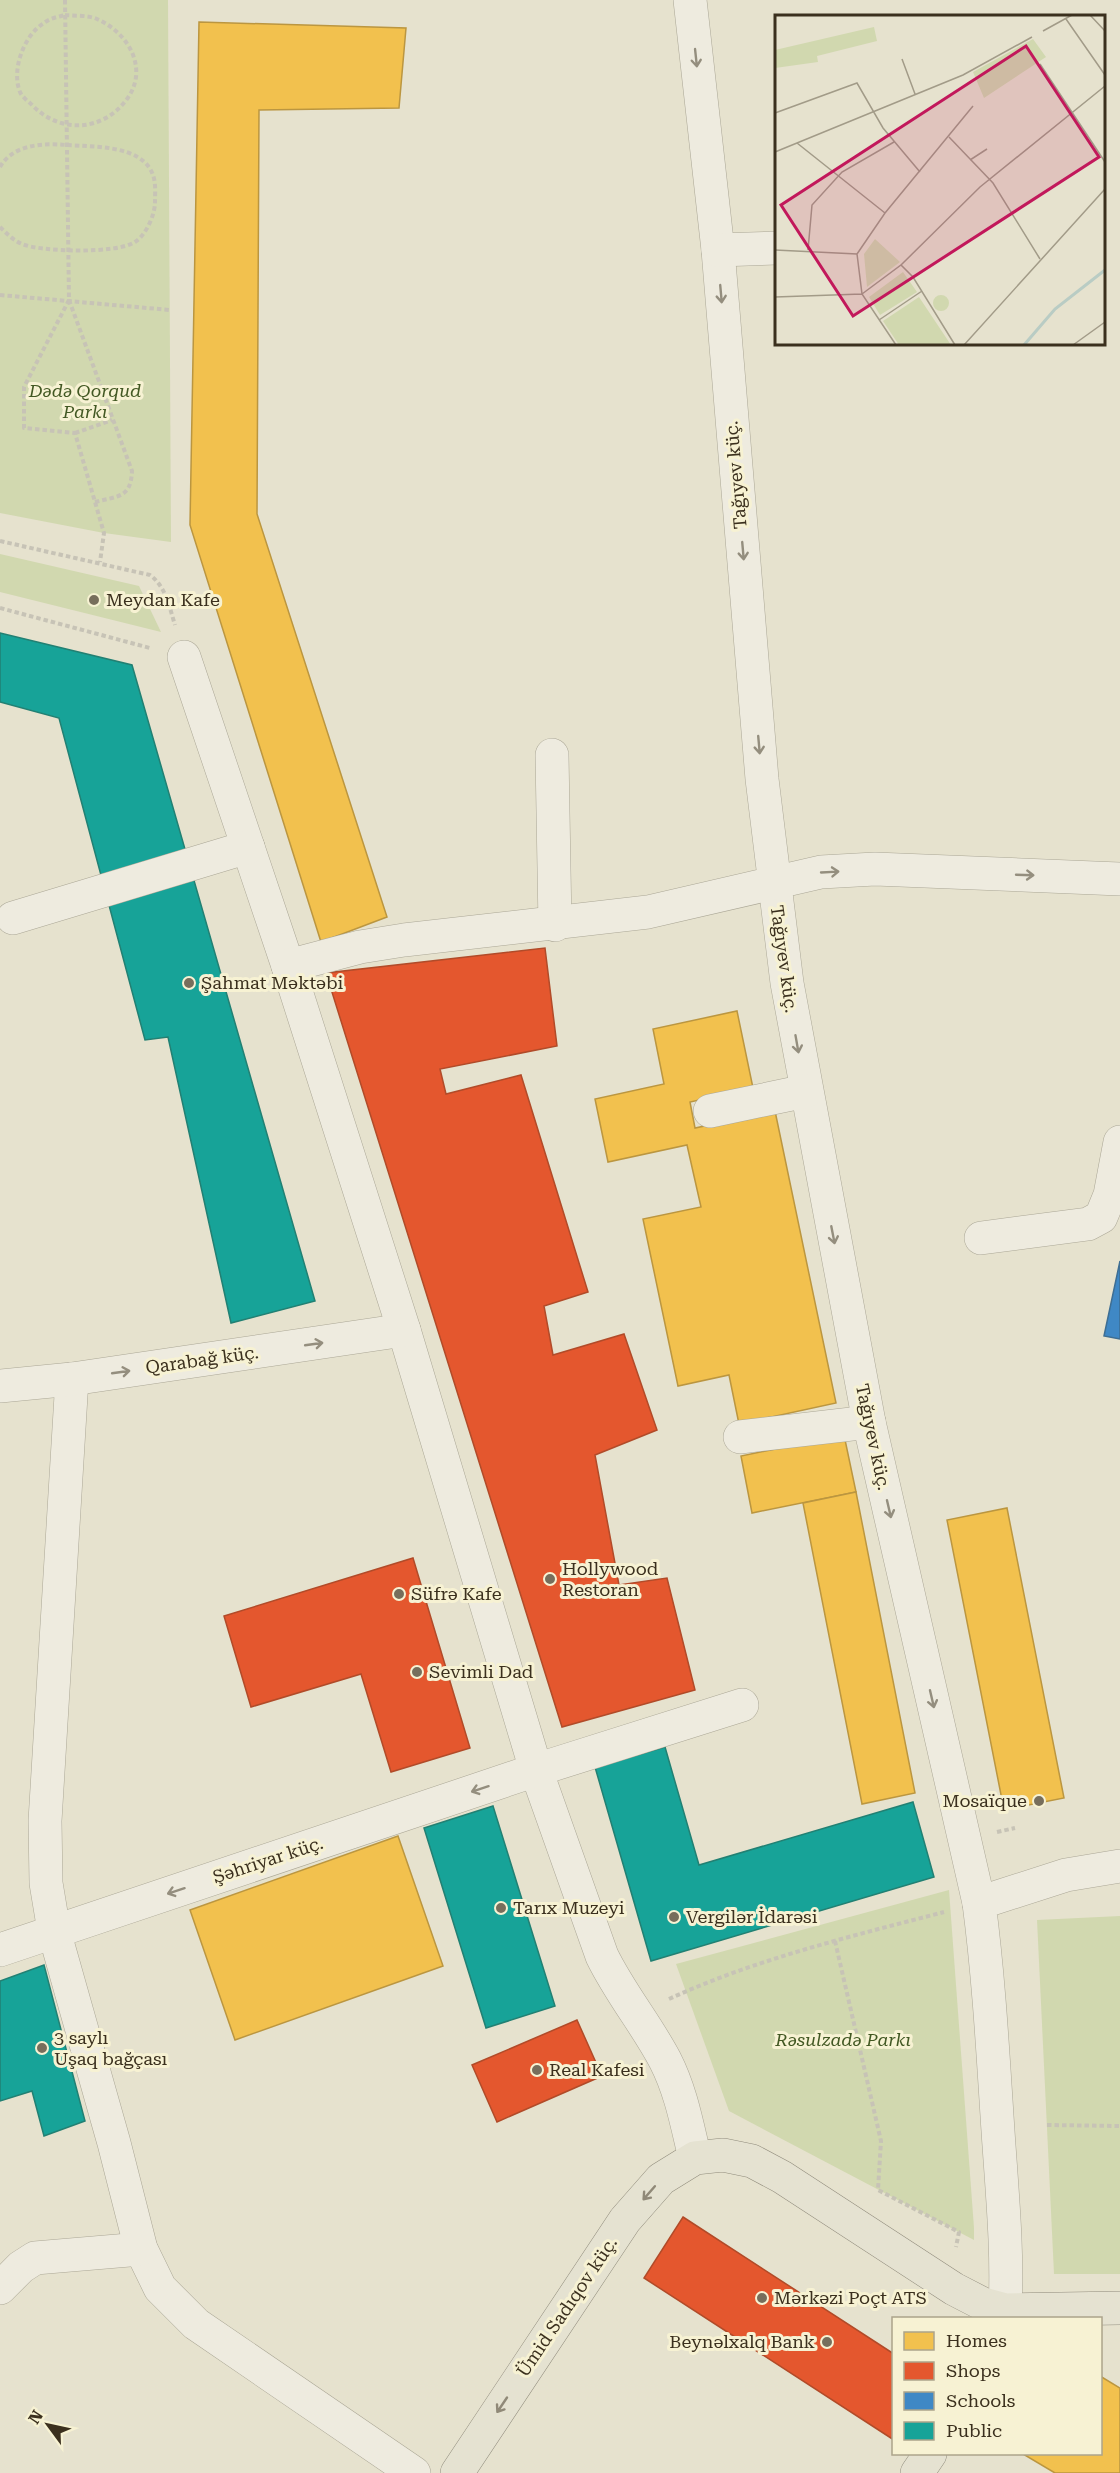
<svg xmlns="http://www.w3.org/2000/svg" width="1120" height="2473" viewBox="0 0 1120 2473" font-family="'Roboto Serif',serif">
<style>
.green{fill:#d1d8af}
.homes{fill:#f2c14e;stroke:#bb9640;stroke-width:1.5}
.shops{fill:#e4572e;stroke:#b14b29;stroke-width:1.5}
.schools{fill:#3f88c5;stroke:#3e6e93;stroke-width:1.5}
.public{fill:#17a398;stroke:#228073;stroke-width:1.5}
.lines{fill:none;stroke-linecap:round;stroke-linejoin:round}
.minor-casing{stroke:#aba796;stroke-width:34}
.major-casing{stroke:#918c7d;stroke-width:34}
.path{stroke:#c7c3b6;stroke-width:4;stroke-dasharray:4.5 3;stroke-linecap:butt}
.minor{stroke:#eeebdf;stroke-width:33}
.major{stroke:#e5e2d1;stroke-width:33}
.oneway{stroke:#948e7e}
.oneway2{stroke:#908978}
.poi-dot{fill:#776e5c;stroke:#f7f2d3;stroke-width:2}
.labels{text-anchor:middle;stroke-width:6;stroke-linejoin:round;paint-order:stroke}
.park-label{font-size:18px;font-style:italic;fill:#425823;stroke:#f7f2d3}
.street-label{font-size:18px;fill:#3b301e;stroke:#f7f2d3}
.poi-label{font-size:18px;fill:#3b301e;stroke:#f7f2d3;text-anchor:start}
.inset-river{fill:none;stroke:#b9ccc4;stroke-width:3}
.inset-road{fill:none;stroke:#a29b88;stroke-width:1.5}
.view{fill:#c2185b;fill-opacity:0.15;stroke:#c2185b;stroke-width:3}
.inset-edge{fill:none;stroke:#3b301e;stroke-width:3}
</style>
<rect width="100%" height="100%" fill="#e6e2ce"/>
<g class="green">
<path d="M0 0H168L171 542 104 533 0 513Z"/>
<path d="M0 554 139 586 161 632 0 592Z"/>
<path d="M949 1890 974 2228V2240L729 2111 676 1964Z"/>
<path d="M1120 1916V2274H1054L1037 1920Z"/>
</g>
<g class="homes">
<path d="M199 22 406 28 399 108 259 110 257 514 387 917 321 942 190 525Z"/>
<path d="M737 1011 753 1088 690 1102 695 1128 775 1111 836 1403 739 1424 729 1375 678 1386 643 1219 701 1207 687 1145 608 1162 595 1099 664 1084 653 1029Z"/>
<path d="M844 1435 856 1492 752 1513 741 1456Z"/>
<path d="M856 1492 915 1793 862 1804 803 1503Z"/>
<path d="M1007 1508 1064 1798 1004 1810 947 1520Z"/>
<path d="M398 1836 443 1966 235 2040 190 1910Z"/>
<path d="M1100 2376 1120 2388V2473H1055L1023 2454H1100Z"/>
</g>
<g class="shops">
<path d="M545 948 557 1046 440 1069 446 1094 521 1075 588 1292 544 1306 553 1355 624 1334 657 1430 595 1455 619 1585 667 1578 695 1690 562 1727 326 973Z"/>
<path d="M413 1558 470 1748 391 1772 361 1674 251 1707 224 1616Z"/>
<path d="M577 2020 602 2076 497 2122 472 2065Z"/>
<path d="M683 2217 894 2354V2440L644 2278Z"/>
</g>
<path class="schools" d="M1120 1261V1339L1104 1336Z"/>
<g class="public">
<path d="M0 633 132 665 315 1301 231 1323 168 1037 145 1040 59 718 0 702Z"/>
<path d="M665 1747 699 1865 913 1802 934 1877 651 1961 595 1767Z"/>
<path d="M493 1806 555 2006 486 2028 424 1828Z"/>
<path d="M44 1965 85 2121 44 2136 32 2091 0 2101V1981Z"/>
</g>
<g class="lines">
<g class="minor-casing">
<g id="minor">
<path d="M690 0 718 250 762 779 787 983 869 1422 979 1903"/>
<path d="M718 250 776 248"/>
<path d="M184 657 288 966 404 1330 536 1770 602 1956C620 1993 646 2024 665 2060 681 2091 687 2125 695 2158"/>
<path d="M552 755 555 925"/>
<path d="M13 918 248 847"/>
<path d="M288 966 360 947 404 940 648 912 821 872 875 869 1120 879"/>
<path d="M710 1111 806 1091"/>
<path d="M981 1238 1088 1224 1101 1217 1110 1195 1120 1142"/>
<path d="M72 1379 45 1821 46 1883 54 1931 114 2143 141 2249 160 2288 196 2324 414 2473"/>
<path d="M0 1386 72 1379 404 1330"/>
<path d="M740 1437 869 1422"/>
<path d="M0 1950 536 1770 742 1705"/>
<path d="M0 2288 21 2267 35 2258 141 2249"/>
<path d="M1005 2310C1008 2251 1002 2191 998 2131 993 2055 989 1979 979 1903L1066 1875 1120 1866"/>
</g>
</g>
<g class="major-casing">
<g id="major">
<path d="M457 2473 625 2220 661 2179 695 2158 723 2155 752 2161 782 2177 954 2289 983 2304 1005 2310 1120 2308"/>
<path d="M917 2473 930 2454"/>
</g>
</g>
<g class="path">
<path d="M65 0 69 300 24 387V428L75 433 104 533 100 562"/>
<path d="M65 15C75 16 88 15 97 19 129 33 149 69 127 99 103 132 60 134 32 105 29 102 22 97 20 92 11 70 24 35 44 23 50 18 58 17 65 15Z"/>
<path d="M0 167C13 144 44 143 66 145 92 147 142 144 153 175 156 183 155 194 155 202 155 215 146 235 135 242 117 254 41 252 22 244 13 240 7 234 0 227"/>
<path d="M0 295 170 310"/>
<path d="M69 300 132 471C131 498 118 496 95 502"/>
<path d="M75 433 112 420"/>
<path d="M0 541 150 575C166 587 169 606 175 625"/>
<path d="M0 608 150 648"/>
<path d="M997 1832 1015 1828"/>
<path d="M835 1941 881 2141 878 2190 959 2232 956 2247"/>
<path d="M669 1999C756 1959 852 1936 944 1912"/>
<path d="M1047 2125 1120 2126"/>
</g>
<use href="#minor" class="minor"/>
<use href="#major" class="major"/>
</g>
<defs><path id="oneway-shaft" d="M-6 0H5M1.5-3L5.5 0L1.5 3" fill="none" stroke-width="1.6" stroke-linecap="round" stroke-linejoin="round" transform="scale(1.5)"/></defs>
<g class="oneway">
<use href="#oneway-shaft" transform="translate(696 58) rotate(84)"/>
<use href="#oneway-shaft" transform="translate(721 294) rotate(85)"/>
<use href="#oneway-shaft" transform="translate(743 551) rotate(85)"/>
<use href="#oneway-shaft" transform="translate(759 745) rotate(85)"/>
<use href="#oneway-shaft" transform="translate(830 872) rotate(-3)"/>
<use href="#oneway-shaft" transform="translate(1025 875) rotate(2)"/>
<use href="#oneway-shaft" transform="translate(797 1044) rotate(80)"/>
<use href="#oneway-shaft" transform="translate(833 1235) rotate(79)"/>
<use href="#oneway-shaft" transform="translate(314 1344) rotate(-8)"/>
<use href="#oneway-shaft" transform="translate(121 1372) rotate(-8)"/>
<use href="#oneway-shaft" transform="translate(889 1509) rotate(77)"/>
<use href="#oneway-shaft" transform="translate(932 1699) rotate(77)"/>
<use href="#oneway-shaft" transform="translate(480 1789) rotate(162)"/>
<use href="#oneway-shaft" transform="translate(176 1891) rotate(162)"/>
</g>
<g class="oneway2">
<use href="#oneway-shaft" transform="translate(649 2193) rotate(131)"/>
<use href="#oneway-shaft" transform="translate(502 2405) rotate(124)"/>
</g>
<g class="poi-dot">
<circle cx="94" cy="600" r="6"/>
<circle cx="189" cy="983" r="6"/>
<circle cx="550" cy="1579" r="6"/>
<circle cx="399" cy="1594" r="6"/>
<circle cx="417" cy="1672" r="6"/>
<circle cx="1039" cy="1801" r="6"/>
<circle cx="501" cy="1908" r="6"/>
<circle cx="674" cy="1917" r="6"/>
<circle cx="42" cy="2048" r="6"/>
<circle cx="537" cy="2070" r="6"/>
<circle cx="762" cy="2298" r="6"/>
<circle cx="827" cy="2342" r="6"/>
</g>
<g class="labels">
<g class="park-label">
<text x="85" y="397">Dədə Qorqud<tspan x="85" dy="21">Parkı</tspan></text>
<text x="843" y="2046">Rəsulzadə Parkı</text>
</g>
<g class="street-label">
<text transform="translate(736 475) rotate(-95)" y="6">Tağıyev küç.</text>
<text transform="translate(784 959) rotate(82)" y="6">Tağıyev küç.</text>
<text transform="translate(202 1360) rotate(-8)" y="6">Qarabağ küç.</text>
<text transform="translate(873 1437) rotate(78)" y="6">Tağıyev küç.</text>
<text transform="translate(268 1860) rotate(-18)" y="6">Şəhriyar küç.</text>
<text transform="translate(567 2307) rotate(-56)" y="6">Ümid Sadıqov küç.</text>
</g>
<g class="poi-label">
<text x="106" y="606">Meydan Kafe</text>
<text x="201" y="989">Şahmat Məktəbi</text>
<text x="562" y="1575">Hollywood<tspan x="562" dy="21">Restoran</tspan></text>
<text x="411" y="1600">Süfrə Kafe</text>
<text x="429" y="1678">Sevimli Dad</text>
<text x="1027" y="1807" text-anchor="end">Mosaïque</text>
<text x="513" y="1914">Tarıx Muzeyi</text>
<text x="686" y="1923">Vergilər İdarəsi</text>
<text x="54" y="2044">3 saylı<tspan x="54" dy="21">Uşaq bağçası</tspan></text>
<text x="549" y="2076">Real Kafesi</text>
<text x="774" y="2304">Mərkəzi Poçt ATS</text>
<text x="815" y="2348" text-anchor="end">Beynəlxalq Bank</text>
</g>
</g>
<g transform="translate(775 15)">
<rect width="330" height="330" fill="#e6e2ce"/>
<path d="M99 12 102 26 42 41 43 47 0 53V35ZM258 24 271 42 209 83 198 57ZM100 224 125 247 92 272 89 239ZM128 257 142 277 105 300 94 282ZM158 288a8 8 0 1 1 16 0a8 8 0 1 1-16 0ZM144 282 176 330H124L108 306Z" fill="#d1d8af"/>
<path class="inset-river" d="M249 330 280 294 330 255"/>
<path class="inset-road" d="M315 0 330 16M291 4 330 60M268 16 297 0M127 44 140 79M265 49 330 147M0 98 82 68 108 113 145 157M174 122 218 168 265 244M22 128 110 198M0 137 188 60 257 22M195 145 212 134M0 235 82 239 87 279 121 330M33 235 37 190 67 157 119 127M82 239 110 198 198 91M126 250 205 172 330 71M87 279 126 250 138 262 180 330M0 282 87 279M104 305 147 276M189 330 330 174M298 330 330 307"/>
<path class="view" d="M251 31 324 142 78 301 6 190Z"/>
<rect width="330" height="330" class="inset-edge"/>
</g>
<rect x="892" y="2317" width="210" height="138" fill="#f7f2d3" stroke="#aca48b" stroke-width="1.5"/>
<rect x="904" y="2332" width="30" height="18" fill="#f2c14e" stroke="#aca48b" stroke-width="1.5"/>
<text x="946" y="2347" font-size="18" fill="#3b301e">Homes</text>
<rect x="904" y="2362" width="30" height="18" fill="#e4572e" stroke="#aca48b" stroke-width="1.5"/>
<text x="946" y="2377" font-size="18" fill="#3b301e">Shops</text>
<rect x="904" y="2392" width="30" height="18" fill="#3f88c5" stroke="#aca48b" stroke-width="1.5"/>
<text x="946" y="2407" font-size="18" fill="#3b301e">Schools</text>
<rect x="904" y="2422" width="30" height="18" fill="#17a398" stroke="#aca48b" stroke-width="1.5"/>
<text x="946" y="2437" font-size="18" fill="#3b301e">Public</text>
<g transform="translate(48 2425) rotate(303)" stroke="#f7f2d3" stroke-width="4.5" paint-order="stroke">
<path d="M0-4.5L10 22L0 15L-10 22Z" fill="#3b301e"/>
<text y="-9" font-size="16" font-weight="bold" text-anchor="middle" fill="#3b301e">N</text>
</g>
</svg>
